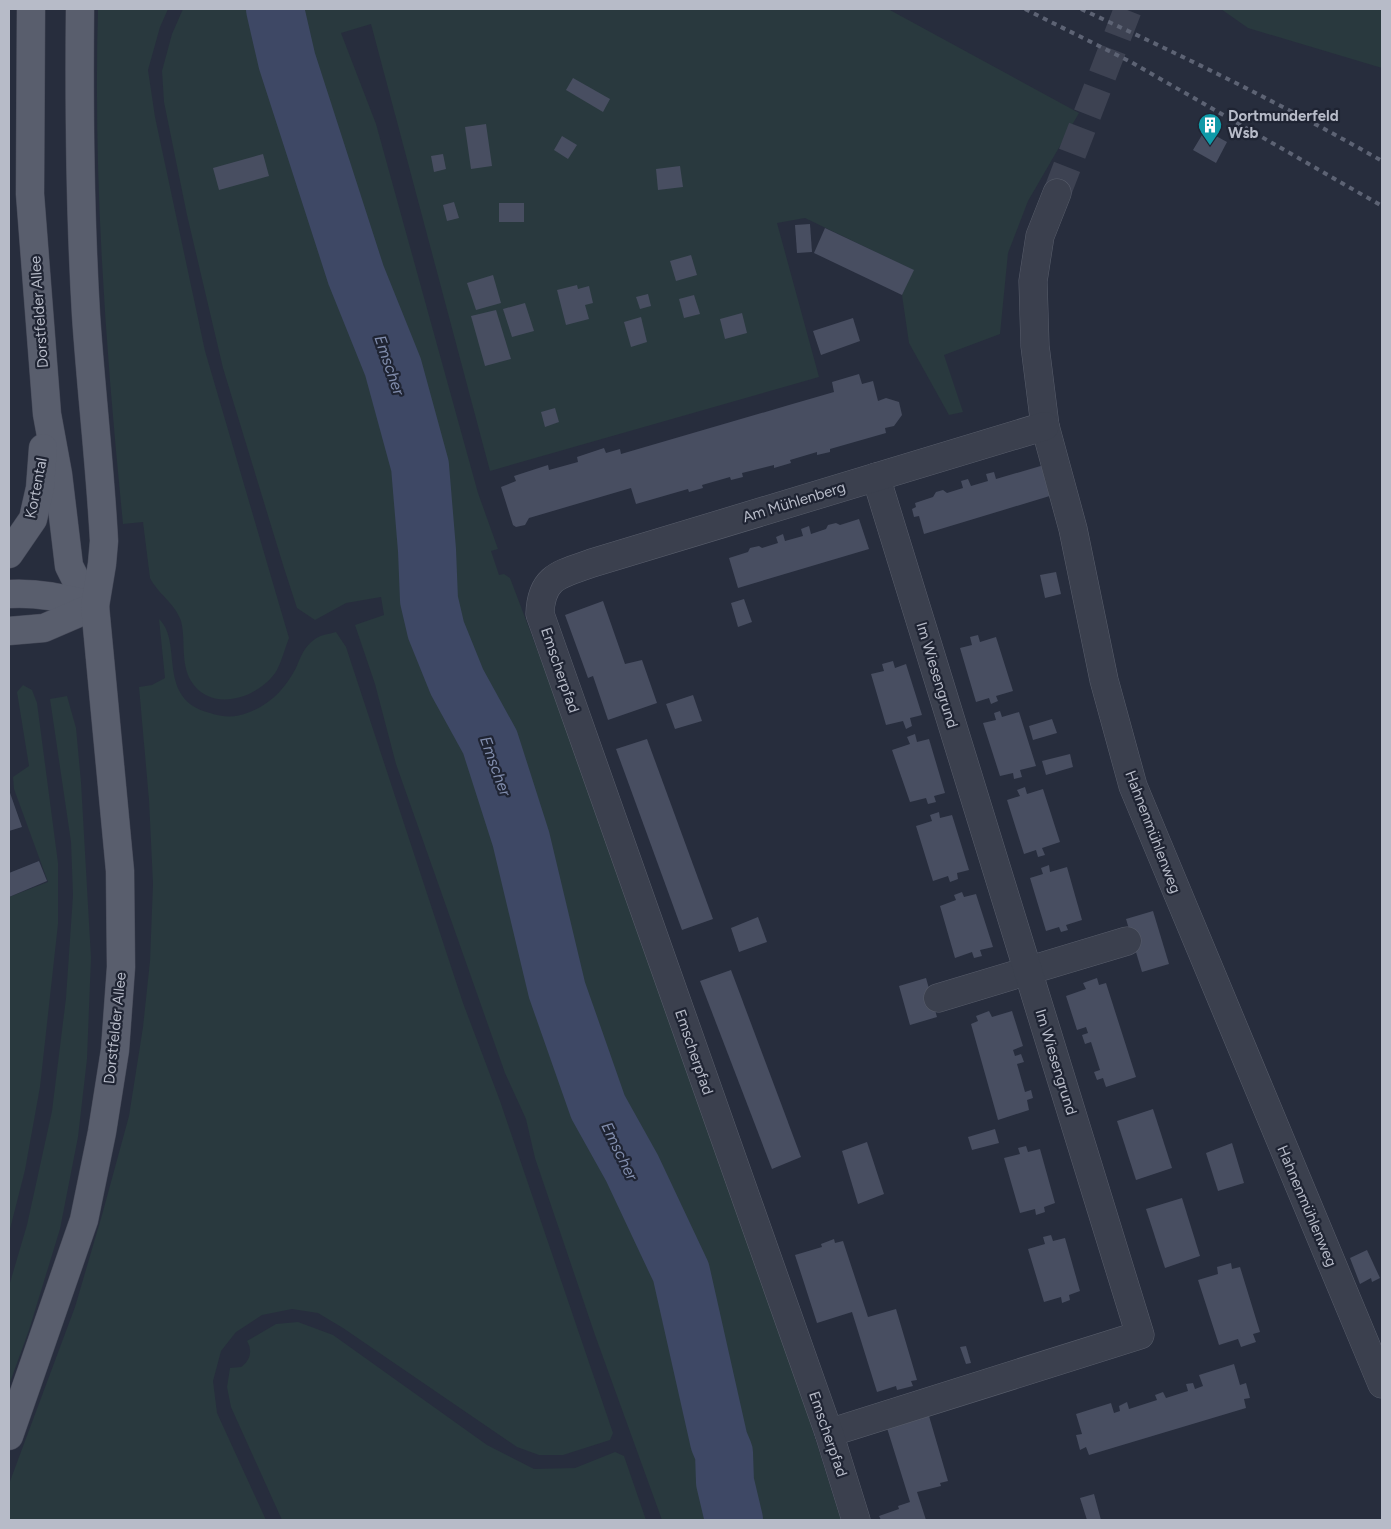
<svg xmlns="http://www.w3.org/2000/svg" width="1391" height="1529" viewBox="0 0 1391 1529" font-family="Figtree,sans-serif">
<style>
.green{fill:#29393e}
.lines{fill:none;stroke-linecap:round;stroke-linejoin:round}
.river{stroke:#3e4865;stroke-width:58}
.building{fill:#484e61}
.minor-tunnel{stroke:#3d4252;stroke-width:28;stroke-dasharray:28 14;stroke-linecap:butt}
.minor-casing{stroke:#585d6b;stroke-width:29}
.major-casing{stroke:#444857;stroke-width:29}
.minor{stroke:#3b404e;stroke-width:28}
.major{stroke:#595e6d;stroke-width:28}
.rail{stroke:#5d6374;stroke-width:4;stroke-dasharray:5 5;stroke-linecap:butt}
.labels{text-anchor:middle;stroke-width:4.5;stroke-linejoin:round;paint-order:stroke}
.poi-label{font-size:15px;font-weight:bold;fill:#b7bbc8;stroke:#1f2433;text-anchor:start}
.street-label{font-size:15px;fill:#b7bbc8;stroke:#1f2433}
.water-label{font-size:16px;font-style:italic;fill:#818dad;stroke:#1f2433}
</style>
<rect width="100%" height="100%" fill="#272d3d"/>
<g class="green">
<path d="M98 9H168L160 27 148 70 155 117 205 351 289 638C285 648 282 660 277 670 260 698 211 714 191 681 180 662 186 640 181 621 175 603 158 594 150 578L143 522 123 524C106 353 93 181 98 9Z"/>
<path d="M183 9H888L1079 113 1028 201 1008 253 1000 334 944 355 963 412 949 415 909 343 902 295 913 270 805 218 777 223 819 377 490 471 371 24 341 33 376 124 478 493 498 549 491 551 499 575 504 574 510 578 551 686 797 1381 841 1520H662L595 1335 535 1158 526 1119 505 1073 396 764 375 684 355 625 384 615 381 597 346 603 315 620 297 608 284 568 223 368 187 215 164 102 162 71 172 34Z"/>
<path d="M1221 9H1382V68L1248 28Z"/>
<path d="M159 619C184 643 155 699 210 713 222 717 235 718 247 713 270 705 285 689 296 668 301 656 304 647 315 639 320 635 329 634 336 632L346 647 463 1003 500 1101 613 1433 610 1440 563 1455H539L517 1447 343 1328 318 1313 292 1309 262 1315 236 1332 221 1351 213 1381 217 1413 266 1520H9V1484L75 1307 102 1215 129 1116 143 1027 150 961 153 884 149 800 139 687 152 685 165 678Z"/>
<path d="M23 685 32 690 37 703 58 863V924L40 1087 25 1170 9 1233V897L48 882 14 789 13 777 29 766 17 692Z"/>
<path d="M67 696 76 728 81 782 91 958 87 1059 78 1137 60 1229 29 1330 9 1385V1286L27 1225 52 1111 66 998 73 895 71 842 50 699Z"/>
<path d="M298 1322 333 1335 487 1445 534 1469 575 1468 615 1452 624 1456 646 1520H282L231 1407 227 1387 230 1368 241 1367C250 1361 253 1351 247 1341L276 1324Z"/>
</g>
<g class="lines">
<path class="river" d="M275 9 287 61 356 275 393 367 420 466 427 550 429 600 436 630 457 682 490 742 521 839 557 990 598 1107 632 1168 681 1272 719 1441 724 1453 725 1482 734 1520"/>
</g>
<g class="building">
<path d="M573 78 610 99 603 112 566 90Z"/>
<path d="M486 124 492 166 471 169 465 127Z"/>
<path d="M1205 130 1227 142 1216 163 1193 150Z"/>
<path d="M562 136 577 145 568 159 554 150Z"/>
<path d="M263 154 269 176 219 190 213 168Z"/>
<path d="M443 154 446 169 434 172 431 156Z"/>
<path d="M680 166 683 187 658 190 656 169Z"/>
<path d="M454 202 459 218 447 221 443 205Z"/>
<rect x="499" y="203" width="25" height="19"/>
<path d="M810 224 812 252 797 253 795 225Z"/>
<path d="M825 228 914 270 902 295 814 253Z"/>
<path d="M691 255 697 275 676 281 670 261Z"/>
<path d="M493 275 501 303 476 310 467 283Z"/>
<path d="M577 285 578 289 589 286 593 303 585 305 589 319 566 325 557 290Z"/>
<path d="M648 294 651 306 640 309 636 297Z"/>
<path d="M694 295 700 314 684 318 679 299Z"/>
<path d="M525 303 534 331 512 337 503 309Z"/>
<path d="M496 310 511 359 485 366 471 316Z"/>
<path d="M742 313 747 333 725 339 720 319Z"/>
<path d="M641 317 647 342 631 347 624 322Z"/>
<path d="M853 318 860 341 821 355 813 331Z"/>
<path d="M859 374 862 384 873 381 878 401 886 398 899 402 902 415 894 426 885 428 886 433 830 449V452L817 455V452L790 460 791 463 774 468V465L742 473 743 477 731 480 730 477 702 485 703 488 689 492 688 489 636 504 631 488 529 518 525 525 516 527 513 525 501 487 516 481 514 476 548 465 549 470 578 462 577 457 604 448 606 453 620 449 621 454 789 405 834 392 832 382Z"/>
<path d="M555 408 559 422 545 427 541 412Z"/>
<path d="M1044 465 1053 495 924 534 919 516 914 517 912 509 916 507 915 503 933 497 936 492 943 490 947 493 963 488 961 481 968 479 971 486 988 481 986 474 994 472 996 479Z"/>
<path d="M859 519 869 549 738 588 729 558 748 552 750 548 759 546 762 548 778 543 776 537 783 534 785 541 803 536 801 529 809 526 811 534 826 529 828 525 836 523 840 525Z"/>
<path d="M1056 572 1061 594 1045 598 1040 575Z"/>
<path d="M744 599 752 622 738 627 731 603Z"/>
<path d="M603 601 625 664 642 660 657 703 608 720 593 676 588 678 565 615Z"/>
<path d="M978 635 980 642 996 637 1013 691 996 696 998 701 991 704 989 698 976 702 960 648 972 645 970 637Z"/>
<path d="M893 661 895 668 906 664 922 715 910 718 912 726 906 729 903 721 886 725 871 674 884 671 882 664Z"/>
<path d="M693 695 702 721 675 729 666 704Z"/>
<path d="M1000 711 1002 717 1019 712 1036 766 1020 770 1022 777 1014 779 1013 773 1000 776 983 723 996 720 994 713Z"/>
<path d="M1052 719 1057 733 1033 740 1029 726Z"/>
<path d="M915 734 917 742 929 739 945 793 934 796 936 802 928 804 926 798 910 802 892 750 910 744 907 737Z"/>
<path d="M647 739 713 919 682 930 616 749Z"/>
<path d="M1070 754 1073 767 1046 775 1042 761Z"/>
<path d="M1025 787 1027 794 1043 789 1060 842 1042 848 1045 855 1038 857 1036 850 1024 854 1007 800 1020 796 1017 790Z"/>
<path d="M9 790 22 827 9 831Z"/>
<path d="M939 812 940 818 952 815 969 870 957 873 958 879 950 882 948 876 933 881 916 826 932 821 930 815Z"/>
<path d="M39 861 47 881 9 897V873Z"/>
<path d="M1049 865 1050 872 1067 867 1082 920 1066 925 1068 930 1061 932 1059 927 1046 931 1030 878 1043 874 1041 868Z"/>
<path d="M962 892 964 897 976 894 993 947 980 950 982 956 974 958 972 952 955 958 940 906 956 900 954 895Z"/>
<path d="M1153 911 1169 964 1142 972 1126 919Z"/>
<path d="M758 917 767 942 739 952 731 928Z"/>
<path d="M731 970 801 1157 772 1169 700 981Z"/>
<path d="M926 978 937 1017 910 1025 899 986Z"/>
<path d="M1097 978 1099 985 1106 983 1136 1077 1106 1087 1103 1078 1097 1080 1094 1072 1100 1070 1091 1042 1085 1044 1082 1035 1088 1033 1086 1027 1077 1030 1066 996 1086 989 1083 983Z"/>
<path d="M989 1011 992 1017 1012 1011 1023 1046 1013 1050 1015 1056 1021 1054 1024 1062 1017 1064 1025 1092 1031 1090 1033 1098 1027 1100 1029 1110 998 1120 971 1024 978 1021 976 1016Z"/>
<path d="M1153 1109 1172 1168 1136 1180 1117 1121Z"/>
<path d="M995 1129 999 1143 972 1150 968 1137Z"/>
<path d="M867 1142 884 1194 858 1204 842 1151Z"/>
<path d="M1232 1143 1244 1183 1218 1191 1206 1153Z"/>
<path d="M1026 1146 1028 1152 1040 1149 1055 1203 1044 1207 1045 1212 1036 1215 1035 1209 1020 1213 1004 1158 1020 1154 1018 1148Z"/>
<path d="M1182 1198 1200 1256 1165 1268 1146 1209Z"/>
<path d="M1051 1235 1053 1241 1065 1238 1080 1291 1069 1295 1070 1300 1062 1303 1061 1297 1044 1302 1028 1249 1045 1244 1043 1237Z"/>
<path d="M834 1239 835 1243 843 1241 868 1317 896 1309 917 1380 911 1381 913 1386 897 1390 896 1386 877 1392 852 1312 817 1323 795 1255 822 1247 821 1244Z"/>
<path d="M1367 1250 1380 1278 1372 1282 1371 1278 1360 1284 1350 1258Z"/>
<path d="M1231 1263 1232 1269 1240 1267 1260 1332 1253 1334 1256 1342 1241 1347 1238 1339 1219 1345 1198 1280 1218 1274 1217 1267Z"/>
<path d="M966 1346 971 1363 966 1364 960 1347Z"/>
<path d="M1234 1364 1240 1385 1246 1383 1250 1398 1244 1399 1246 1408 1089 1455 1086 1447 1080 1450 1076 1435 1082 1434 1076 1414 1111 1403 1114 1413 1120 1411 1119 1406 1127 1402 1129 1409 1157 1400 1155 1395 1163 1392 1166 1398 1188 1391 1186 1384 1193 1383 1195 1389 1203 1386 1199 1375Z"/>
<path d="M929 1416 948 1481 940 1483 941 1486 917 1492 926 1520H881L879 1516 899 1509 898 1506 910 1502 887 1428Z"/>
<path d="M1094 1494 1101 1520H1087L1080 1498Z"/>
</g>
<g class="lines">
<path class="minor-tunnel" d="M1057 193 1128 9"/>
<g class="minor-casing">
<g id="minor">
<path d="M1057 193 1040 236 1033 281 1035 346 1045 426 1073 529 1104 680 1133 786 1382 1384"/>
<path d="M938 998 1127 941"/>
<path d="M829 1433 1140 1335 876 477"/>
<path d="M856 1520 829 1433 540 614C541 576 561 574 592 563L1045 426"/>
</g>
</g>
<g class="major-casing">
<g id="major">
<path d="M31 9 30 194 47 414 58 474 69 566 78 584 95 606"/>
<path d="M9 554 33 519 40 488 43 448"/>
<path d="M9 594C39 592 66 599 95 606"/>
<path d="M9 631 44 628 95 606"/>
<path d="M9 1436 84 1220 102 1132 115 1050 121 967 120 871 95 606 102 564 104 541C100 465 91 390 86 315 80 213 79 111 80 9"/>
</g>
</g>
<use href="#minor" class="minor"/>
<use href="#major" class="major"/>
<g class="rail">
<path d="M1025 9 1131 62 1382 206"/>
<path d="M1081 9C1183 56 1284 105 1382 161"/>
</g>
</g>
<defs>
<g id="building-pin" transform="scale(1.25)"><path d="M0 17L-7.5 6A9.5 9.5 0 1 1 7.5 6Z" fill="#0f9aa8" stroke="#1f2433"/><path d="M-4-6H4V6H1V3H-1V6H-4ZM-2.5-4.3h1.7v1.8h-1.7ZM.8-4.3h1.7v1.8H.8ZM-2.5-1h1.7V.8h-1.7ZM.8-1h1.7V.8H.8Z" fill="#fff"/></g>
</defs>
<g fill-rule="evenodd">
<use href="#building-pin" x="1210" y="125"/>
</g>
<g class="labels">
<g class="poi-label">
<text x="1228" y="121">Dortmunderfeld<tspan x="1228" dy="17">Wsb</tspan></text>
</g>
<g class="street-label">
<text transform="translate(39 312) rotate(-94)" y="5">Dorstfelder Allee</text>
<text transform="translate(36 488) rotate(-79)" y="5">Kortental</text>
<text transform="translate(794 502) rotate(-17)" y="5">Am Mühlenberg</text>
<text transform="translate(560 670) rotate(71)" y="5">Emscherpfad</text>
<text transform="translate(937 675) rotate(73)" y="5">Im Wiesengrund</text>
<text transform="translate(1153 832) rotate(69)" y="5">Hahnenmühlenweg</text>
<text transform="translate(115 1028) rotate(-84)" y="5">Dorstfelder Allee</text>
<text transform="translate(694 1052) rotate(71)" y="5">Emscherpfad</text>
<text transform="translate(1056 1062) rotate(73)" y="5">Im Wiesengrund</text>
<text transform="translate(1307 1206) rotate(67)" y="5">Hahnenmühlenweg</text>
<text transform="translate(828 1434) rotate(71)" y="5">Emscherpfad</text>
</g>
<g class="water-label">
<text transform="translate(390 365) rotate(71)" y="6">Emscher</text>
<text transform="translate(496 766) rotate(70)" y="6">Emscher</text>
<text transform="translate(620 1151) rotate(64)" y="6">Emscher</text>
</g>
</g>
<rect width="1391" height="1529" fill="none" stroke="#b7bbc8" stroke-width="20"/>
</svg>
